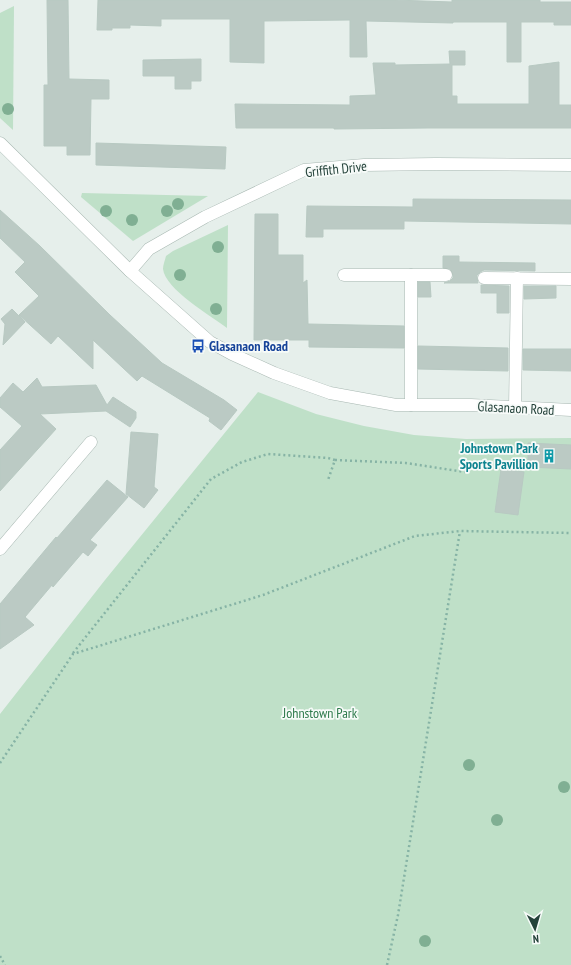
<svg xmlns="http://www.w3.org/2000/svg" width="571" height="965" viewBox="0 0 571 965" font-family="'PT Sans Narrow',sans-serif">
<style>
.green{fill:#bfe0c8}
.building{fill:#bbcac4;stroke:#b8c9c2}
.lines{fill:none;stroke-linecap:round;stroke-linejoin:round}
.minor-casing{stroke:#a8b8b2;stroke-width:13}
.path{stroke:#86b3a5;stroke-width:2.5;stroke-dasharray:2 3;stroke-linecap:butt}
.minor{stroke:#fff;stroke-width:12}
.tree{fill:#80af93}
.labels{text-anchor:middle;stroke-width:3.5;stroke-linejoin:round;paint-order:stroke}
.street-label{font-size:14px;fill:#24423a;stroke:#f7fbf9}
.transit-label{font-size:14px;font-weight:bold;fill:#164399;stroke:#f7fbf9;text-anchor:start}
.culture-label{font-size:14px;font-weight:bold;fill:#0d838f;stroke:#f7fbf9;text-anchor:end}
.park-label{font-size:14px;fill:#2d7a4b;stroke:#f7fbf9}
</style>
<rect width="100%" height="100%" fill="#e6efeb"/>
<g class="green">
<path d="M14 6 13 130 0 118V13Z"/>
<path d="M82 193 208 196 133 241 81 197Z"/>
<path d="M228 225 227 328C211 316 165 289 163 269 163 265 165 260 166 256L173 251Z"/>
<path d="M258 392 316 414 364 426 414 435 466 439 571 438V965H0V714L105 580Z"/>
</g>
<g class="building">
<path d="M47 0H68L69 79 109 80V99H91L90 155H67V146H44V85H48Z"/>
<path d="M98 0H395L452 2V0H540V2H571V25H554V22H521V62H507V22H453V23L366 21 367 57H350V20L264 21V63L230 62V19H161V26L130 25V28H112V30H97Z"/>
<path d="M449 51H465V65H452V96H457V104H529V66L559 62V105H571V128H427L334 129V128H236L235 104 350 105V96L376 95 373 63H395V65L450 64Z"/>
<path d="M201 59V81H191V89H175V76H143V60Z"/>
<path d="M96 143 226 147 225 169 96 165Z"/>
<path d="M413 199 571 200V224L404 221V229H323V237H306L307 206 413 207Z"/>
<path d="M0 210 40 246 110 315 162 363 224 400 237 410 221 430 209 421 210 418 142 376 137 381 93 340V369L58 336 51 344 19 315 39 296 15 272 25 262 0 238Z"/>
<path d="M255 214H278V255H303V283L307 280 308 324 404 326V348L309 347V340H254Z"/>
<path d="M443 256H459V262L535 263V271L484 270 480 272 477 275V278L478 283H444L450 281 453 278V275L450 269 443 268Z"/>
<path d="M418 282H430L431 297H418Z"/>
<path d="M481 285 509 286V313H497V293H481Z"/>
<path d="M524 286H556V298L524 299Z"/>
<path d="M12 309 25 322 3 345 5 324 1 319Z"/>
<path d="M418 346 508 348V371L418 369Z"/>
<path d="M523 349H571V371L523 370Z"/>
<path d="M37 378 42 387 96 385 107 405 113 397 136 412V418L130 427 106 411 40 414 56 429 0 491V450L22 426 0 407V398L13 383 23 392Z"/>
<path d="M131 432 158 434 154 487 158 490 144 508 126 494Z"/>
<path d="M528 443 571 445V469L528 467Z"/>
<path d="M501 469 524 472 518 515 495 512Z"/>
<path d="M107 480 128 497 90 540 97 545 88 556 83 552 53 587 52 585 25 617 34 625 0 649V604L56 537 57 538Z"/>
</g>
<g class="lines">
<g class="minor-casing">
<g id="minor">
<path d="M0 143 130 271 210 342 232 354 274 373 330 393 396 405H471L571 410"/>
<path d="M130 271 149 249 205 217 304 170 364 165 436 164 571 165"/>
<path d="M344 275H446"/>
<path d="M484 278 571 279"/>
<path d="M411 405V275"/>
<path d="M515 408 517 278"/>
<path d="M0 549 91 442"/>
</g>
</g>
<g class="path">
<path d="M335 460 406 463 465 472"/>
<path d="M73 653 211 479 242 462 268 454 328 458 335 460 328 480"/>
<path d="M0 763 73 654 263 595 415 536 460 531 571 533"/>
<path d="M0 956 5 965"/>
<path d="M387 965 398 915 460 531"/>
</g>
<use href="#minor" class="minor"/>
</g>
<g class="tree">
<circle cx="8" cy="109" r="6"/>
<circle cx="178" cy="204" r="6"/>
<circle cx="106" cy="211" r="6"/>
<circle cx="167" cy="211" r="6"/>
<circle cx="132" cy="220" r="6"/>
<circle cx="218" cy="247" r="6"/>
<circle cx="180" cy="275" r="6"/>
<circle cx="216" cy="309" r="6"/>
<circle cx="469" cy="765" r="6"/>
<circle cx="564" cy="787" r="6"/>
<circle cx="497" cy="820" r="6"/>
<circle cx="425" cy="941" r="6"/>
</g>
<defs>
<g id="bus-bare" transform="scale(1.08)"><path d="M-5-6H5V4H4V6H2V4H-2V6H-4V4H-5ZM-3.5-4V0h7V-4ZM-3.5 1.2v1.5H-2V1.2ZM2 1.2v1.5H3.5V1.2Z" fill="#1a4fb4" stroke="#f7fbf9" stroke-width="2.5" paint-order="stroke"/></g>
<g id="building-bare" transform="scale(1.08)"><path d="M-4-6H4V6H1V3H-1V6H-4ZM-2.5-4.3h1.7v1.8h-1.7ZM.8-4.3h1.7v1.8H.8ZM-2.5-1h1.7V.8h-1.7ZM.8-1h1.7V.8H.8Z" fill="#0f9aa8" stroke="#f7fbf9" stroke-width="2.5" paint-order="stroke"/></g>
</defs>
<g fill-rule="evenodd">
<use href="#bus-bare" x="198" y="346"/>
<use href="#building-bare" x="549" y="456"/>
</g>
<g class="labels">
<g class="street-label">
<text transform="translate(336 169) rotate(-6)" y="5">Griffith Drive</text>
<text transform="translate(516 408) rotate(3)" y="5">Glasanaon Road</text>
</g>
<g class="transit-label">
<text x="209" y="351">Glasanaon Road</text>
</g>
<g class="culture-label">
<text x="538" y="453">Johnstown Park<tspan x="538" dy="16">Sports Pavillion</tspan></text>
</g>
<g class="park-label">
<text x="320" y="718">Johnstown Park</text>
</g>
</g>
<g transform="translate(535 929) rotate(175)" stroke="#f7fbf9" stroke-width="3" paint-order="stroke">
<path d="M0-3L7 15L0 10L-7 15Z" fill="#24423a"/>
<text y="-6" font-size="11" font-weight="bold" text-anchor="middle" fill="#24423a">N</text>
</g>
</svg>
